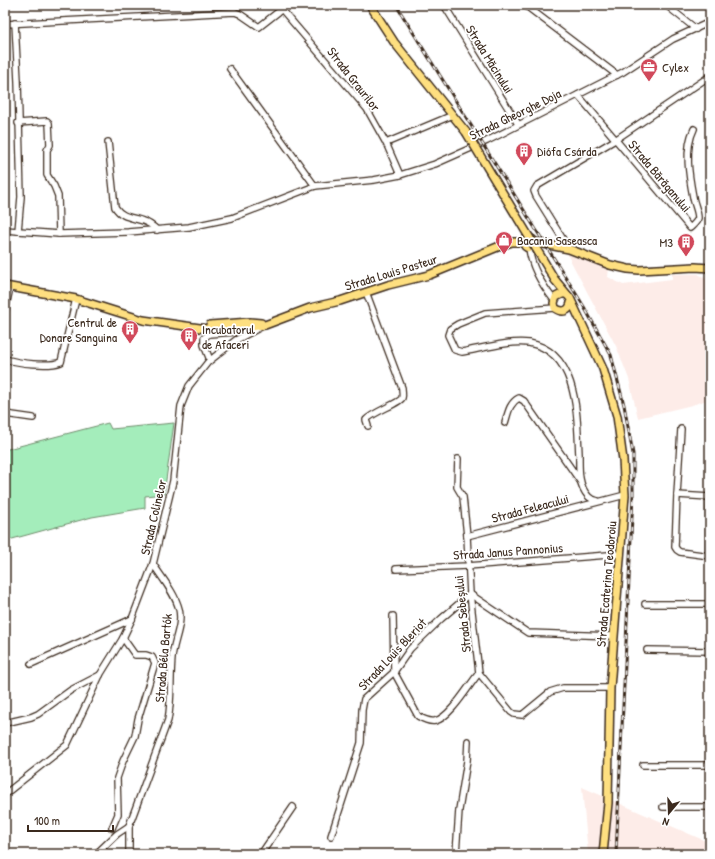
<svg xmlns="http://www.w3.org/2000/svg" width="715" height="859" viewBox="0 0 715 859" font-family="'Patrick Hand',sans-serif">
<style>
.built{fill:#fdece8}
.green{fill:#a4edbb;stroke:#708c6c}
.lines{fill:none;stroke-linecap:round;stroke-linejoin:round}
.minor-casing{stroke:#3b2a1e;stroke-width:8}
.major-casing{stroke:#3b2a1e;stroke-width:10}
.minor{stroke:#fff;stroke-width:5.5}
.major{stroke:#fedf80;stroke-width:7}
.rail-casing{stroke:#3b2a1e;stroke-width:3}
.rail{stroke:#fff;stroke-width:1.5;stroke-dasharray:4.5;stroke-linecap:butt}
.major-bridge-casing{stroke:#3b2a1e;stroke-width:10;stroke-linecap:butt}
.major-bridge{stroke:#fedf80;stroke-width:7}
.labels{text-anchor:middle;stroke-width:3.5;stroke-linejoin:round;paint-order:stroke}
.street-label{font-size:13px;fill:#3b2a1e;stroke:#fff}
.poi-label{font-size:13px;fill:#3b2a1e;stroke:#fff;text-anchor:start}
</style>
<rect width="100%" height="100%" fill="#fff"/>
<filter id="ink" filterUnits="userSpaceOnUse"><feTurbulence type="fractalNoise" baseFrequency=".025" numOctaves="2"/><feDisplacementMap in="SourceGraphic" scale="8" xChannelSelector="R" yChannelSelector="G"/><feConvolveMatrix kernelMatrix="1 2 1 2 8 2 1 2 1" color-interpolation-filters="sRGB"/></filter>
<g filter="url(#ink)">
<g class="built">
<path d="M567 254 609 269 608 277 623 285 672 279V274H698L710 281V399L692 405 638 418 629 379 616 346Z"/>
<path d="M582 787 710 843V854H588Z"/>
</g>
<path class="green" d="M108 423 111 429 174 423 164 494 145 496V508L92 517 5 541V453L8 449Z"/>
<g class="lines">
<g class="minor-casing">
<g id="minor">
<path d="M278 5 367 109 386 143 400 175"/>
<path d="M444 5 518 124"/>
<path d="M525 5 617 75"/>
<path d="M666 5 696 29"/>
<path d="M15 23 18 81 21 197 18 231"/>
<path d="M5 24 235 12 240 14 259 27 282 9"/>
<path d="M230 69 315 186"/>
<path d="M578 95 690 228C693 225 697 222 698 218 698 211 694 204 693 197 689 176 684 149 694 129"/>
<path d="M18 123 47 121 49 123 50 145 47 150V175L54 186 58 196 59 234"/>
<path d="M108 142 115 207C122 218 132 217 143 221 149 223 153 226 157 230"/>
<path d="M386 143 453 115"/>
<path d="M5 230 59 234 128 232 189 227 232 218 315 186 374 180 400 175 435 164 487 141 623 72 673 39 710 22"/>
<path d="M529 248C531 266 543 286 554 300"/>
<path d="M569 249 536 196 534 191 537 186 615 140 710 76"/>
<path d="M366 292 402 388C402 391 403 395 402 398 400 403 373 412 366 420L368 426"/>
<path d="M555 308 485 313 458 324 450 329 448 335 455 350 462 352C480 349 511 340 529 343 579 352 577 417 579 455 579 469 578 485 588 496 590 499 595 500 598 501"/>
<path d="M5 312 10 287"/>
<path d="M5 359C18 363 48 367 61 362L76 299"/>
<path d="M210 360 204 345V338L209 334 235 332"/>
<path d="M5 414 33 418"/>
<path d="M505 423C508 414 509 403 519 398L524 401 580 481"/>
<path d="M681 429 677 495 675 547 677 550 680 552 710 556"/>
<path d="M458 459 457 487 463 497 467 536 470 594 479 673"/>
<path d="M677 495 710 497"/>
<path d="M467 536 625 495"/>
<path d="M709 555 710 500"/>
<path d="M396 569 468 566 621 554"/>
<path d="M645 604H710"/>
<path d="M393 616 394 672 418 716C423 719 429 722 435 721 450 718 469 685 479 673L511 712 514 714 522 715 550 692 563 688H610"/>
<path d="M647 650 710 651"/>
<path d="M31 664 132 619"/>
<path d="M5 723 31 717 38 714 71 690 100 675"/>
<path d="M643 765H710"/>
<path d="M5 794 67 745 100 675 123 638 132 619 153 564 173 481 181 406 189 386 208 362 236 340 261 327"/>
<path d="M663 807H710"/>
<path d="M112 828 118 814 117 778 123 761 135 736 138 719 155 663 152 657 146 655H135L123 638"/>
<path d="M331 836 361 743 362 710 364 699 394 672 410 649 441 619 470 594 528 633 613 636"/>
<path d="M96 854 117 834 129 826"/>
<path d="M129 854V826L168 720C172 699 170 679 172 658 173 642 183 625 179 609 175 593 162 578 153 564"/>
<path d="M261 854 293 807"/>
<path d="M456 854 459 810 467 761 468 741"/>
</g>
</g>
<g class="major-casing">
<g id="major">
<path d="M370 5 394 42 466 132"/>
<circle cx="529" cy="243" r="5"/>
<path d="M534 242 569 249 610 265 628 269 639 270 695 267 710 268"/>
<path d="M555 280 570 298 603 369 617 416 623 460 625 495 610 688 608 803 603 854"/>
<path d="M5 286 76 299 143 320 207 329H236L265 325 310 308 340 301 388 285 429 275 500 246 512 242H524"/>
<path d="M566 294H562L556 297 554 303 555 308C562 313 569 312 571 303"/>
<path d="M210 325 250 322 261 323"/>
</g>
</g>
<use href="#minor" class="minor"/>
<use href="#major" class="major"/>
<g class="rail-casing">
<path id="rail" d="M396 5 583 305 611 355 624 405 633 454V495L616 854"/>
</g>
<use href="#rail" class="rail"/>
<g class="major-bridge-casing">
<path id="major-bridge" d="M466 132 555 280"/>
</g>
<use href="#major-bridge" class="major-bridge"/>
</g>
</g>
<defs>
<g id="office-pin" transform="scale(0.9)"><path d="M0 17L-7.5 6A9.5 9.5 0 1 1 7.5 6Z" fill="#d1495b" stroke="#fff"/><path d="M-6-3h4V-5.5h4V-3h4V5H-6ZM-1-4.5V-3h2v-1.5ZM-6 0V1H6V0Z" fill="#fff"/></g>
<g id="building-pin" transform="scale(0.9)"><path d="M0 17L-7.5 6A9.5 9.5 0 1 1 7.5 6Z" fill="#d1495b" stroke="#fff"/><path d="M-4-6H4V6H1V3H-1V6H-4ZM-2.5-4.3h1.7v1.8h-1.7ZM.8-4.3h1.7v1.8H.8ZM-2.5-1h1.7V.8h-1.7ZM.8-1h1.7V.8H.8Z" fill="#fff"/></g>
<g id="shop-pin" transform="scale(0.9)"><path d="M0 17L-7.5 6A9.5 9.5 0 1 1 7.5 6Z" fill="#d1495b" stroke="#fff"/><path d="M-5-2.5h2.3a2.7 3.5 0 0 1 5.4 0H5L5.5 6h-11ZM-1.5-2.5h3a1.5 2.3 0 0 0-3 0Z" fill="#fff"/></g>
</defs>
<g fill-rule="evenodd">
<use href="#office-pin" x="649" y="67"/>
<use href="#building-pin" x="524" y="151"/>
<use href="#shop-pin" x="504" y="240"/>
<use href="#building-pin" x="686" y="242"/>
<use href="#building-pin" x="130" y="329"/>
<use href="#building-pin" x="189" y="336"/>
</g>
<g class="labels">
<g class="street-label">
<text transform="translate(490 59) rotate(58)" y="5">Strada Măcinului</text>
<text transform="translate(354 79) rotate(52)" y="5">Strada Graurilor</text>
<text transform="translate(515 114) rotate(-26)" y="5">Strada Gheorghe Doja</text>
<text transform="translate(660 176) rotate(50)" y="5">Strada Bărăganului</text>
<text transform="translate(391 272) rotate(-17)" y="5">Strada Louis Pasteur</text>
<text transform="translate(530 508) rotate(-15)" y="5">Strada Feleacului</text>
<text transform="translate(153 517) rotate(-77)" y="5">Strada Colinelor</text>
<text transform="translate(508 551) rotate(-4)" y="5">Strada Janus Pannonius</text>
<text transform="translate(606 584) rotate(-85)" y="5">Strada Ecaterina Teodoroiu</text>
<text transform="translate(462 614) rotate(-96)" y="5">Strada Sebeșului</text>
<text transform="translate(392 654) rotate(-47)" y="5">Strada Louis Bleriot</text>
<text transform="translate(163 658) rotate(-85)" y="5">Strada Béla Bartók</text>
</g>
<g class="poi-label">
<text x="662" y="72">Cylex</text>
<text x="537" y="156">Diófa Csárda</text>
<text x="517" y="245">Bacania Saseasca</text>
<text x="673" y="247" text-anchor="end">M3</text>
<text x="117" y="327" text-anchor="end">Centrul de<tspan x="117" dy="15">Donare Sanguina</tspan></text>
<text x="202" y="334">Incubatorul<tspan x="202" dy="15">de Afaceri</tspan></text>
</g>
</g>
<rect width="715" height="859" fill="none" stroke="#fff" stroke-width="20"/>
<rect x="10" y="10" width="695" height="839" fill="none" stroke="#3b2a1e" stroke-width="1.5" filter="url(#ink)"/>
<g transform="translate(669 813) rotate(199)" stroke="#ffffff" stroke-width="3" paint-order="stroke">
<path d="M0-3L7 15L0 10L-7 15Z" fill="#3b2a1e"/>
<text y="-6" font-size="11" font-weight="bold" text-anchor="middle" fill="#3b2a1e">N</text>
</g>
<path d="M28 825v6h85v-6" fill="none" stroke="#3b2a1e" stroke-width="2"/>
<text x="34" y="825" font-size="12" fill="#3b2a1e" stroke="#ffffff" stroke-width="3" paint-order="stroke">100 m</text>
</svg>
